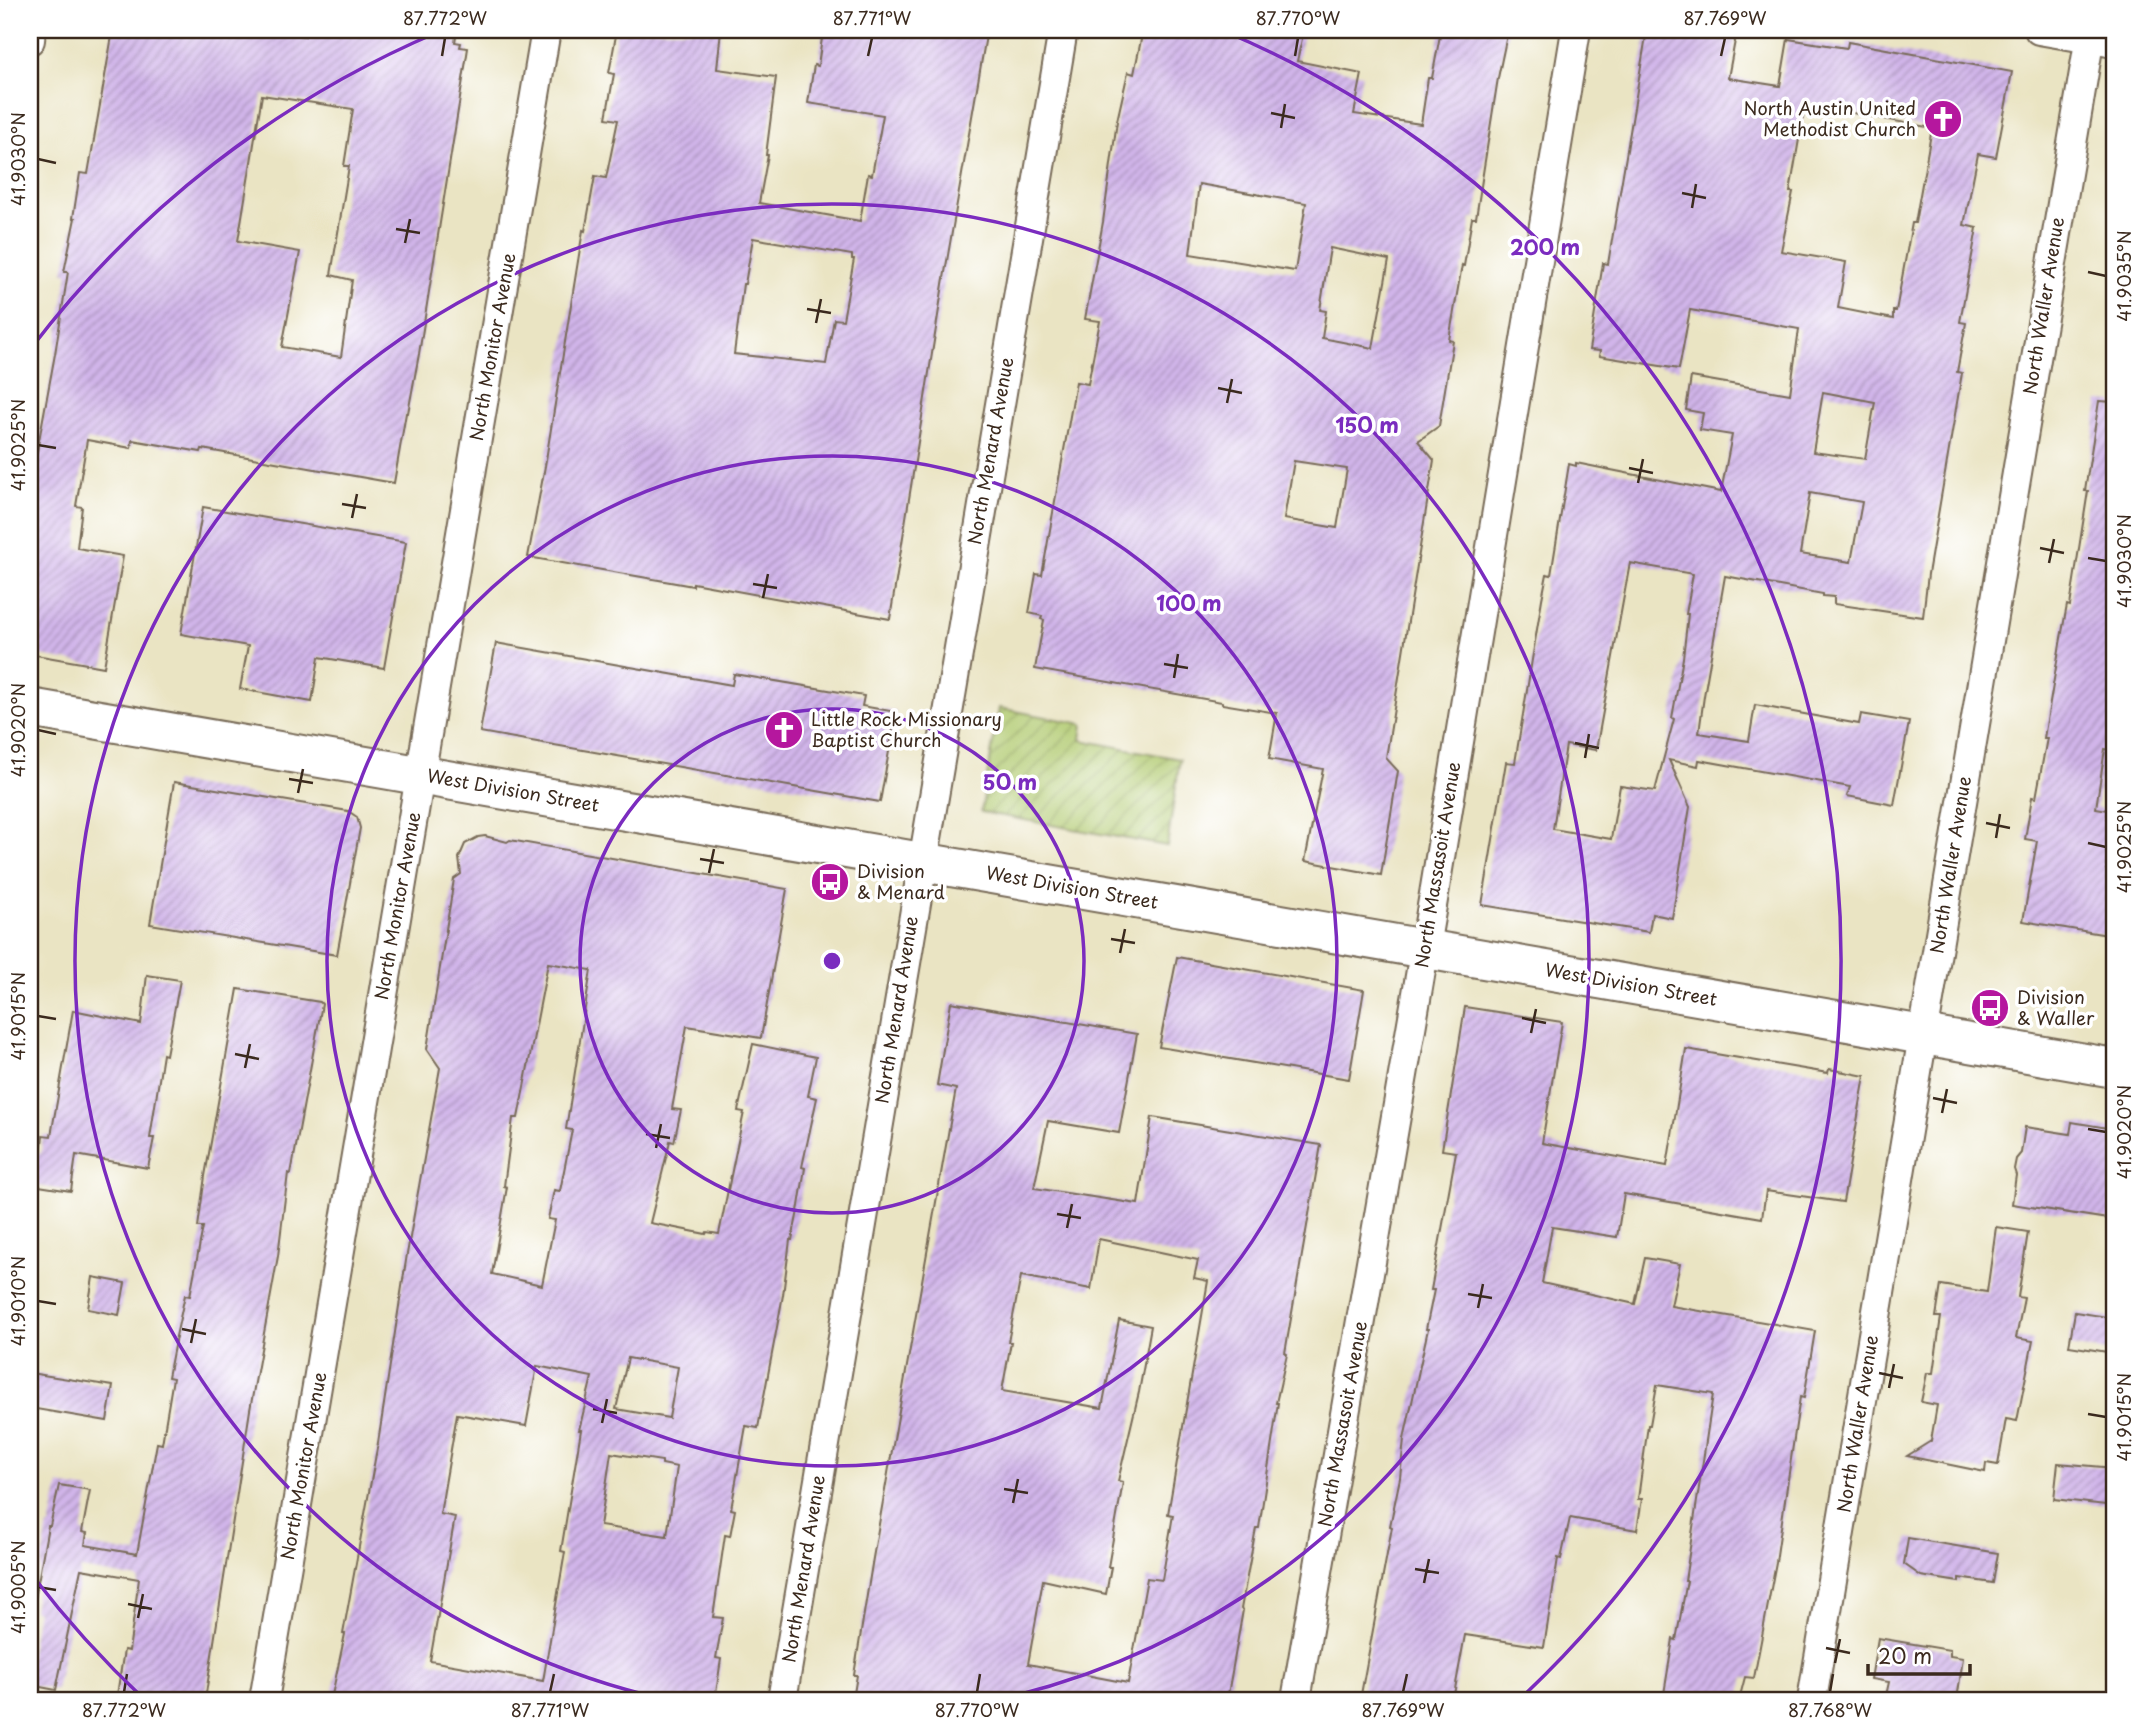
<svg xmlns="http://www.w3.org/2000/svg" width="2144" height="1730" viewBox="0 0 2144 1730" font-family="'Playpen Sans',sans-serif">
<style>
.garden{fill:url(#garden-furrows);stroke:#767a46;stroke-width:2}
.building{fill:url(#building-hatch);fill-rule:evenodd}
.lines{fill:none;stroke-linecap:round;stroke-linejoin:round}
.minor-casing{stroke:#786b58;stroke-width:32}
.secondary-casing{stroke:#786b58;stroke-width:42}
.minor{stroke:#fff;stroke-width:28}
.secondary{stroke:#fff;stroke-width:38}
.ticks{fill:none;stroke:#3b2a1e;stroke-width:2.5}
.ring{fill:none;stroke:#7b2cbf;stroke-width:3.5}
.labels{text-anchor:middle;stroke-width:7;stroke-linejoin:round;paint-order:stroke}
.poi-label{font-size:18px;fill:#3b2a1e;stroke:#fff;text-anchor:start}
.street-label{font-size:18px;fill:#3b2a1e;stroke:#fff}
.centre{fill:#7b2cbf;stroke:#fff;stroke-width:3.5}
.ring-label{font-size:21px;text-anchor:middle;font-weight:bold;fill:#7b2cbf;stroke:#fff;stroke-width:7;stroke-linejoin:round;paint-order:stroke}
.neatline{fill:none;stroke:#3b2a1e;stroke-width:2.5}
.ticks-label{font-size:18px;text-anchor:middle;fill:#3b2a1e}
</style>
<defs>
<pattern id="garden-furrows" width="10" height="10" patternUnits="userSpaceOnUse" patternTransform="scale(1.75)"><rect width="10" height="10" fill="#b1ca6f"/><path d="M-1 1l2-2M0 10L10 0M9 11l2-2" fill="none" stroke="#91a45b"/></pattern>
<pattern id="building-hatch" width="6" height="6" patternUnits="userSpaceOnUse" patternTransform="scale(1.75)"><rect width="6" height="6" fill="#d1b5ea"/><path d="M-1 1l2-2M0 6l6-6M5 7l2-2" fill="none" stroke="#ab93bd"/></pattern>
</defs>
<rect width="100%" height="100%" fill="#fff"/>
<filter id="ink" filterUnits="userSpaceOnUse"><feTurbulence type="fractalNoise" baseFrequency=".0143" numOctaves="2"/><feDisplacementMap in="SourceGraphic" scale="14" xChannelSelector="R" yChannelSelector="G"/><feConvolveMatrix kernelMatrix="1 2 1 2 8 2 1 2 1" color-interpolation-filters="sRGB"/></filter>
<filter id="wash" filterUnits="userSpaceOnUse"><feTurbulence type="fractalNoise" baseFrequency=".00686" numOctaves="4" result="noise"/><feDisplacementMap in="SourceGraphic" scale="28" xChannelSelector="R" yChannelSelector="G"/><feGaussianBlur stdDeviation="1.57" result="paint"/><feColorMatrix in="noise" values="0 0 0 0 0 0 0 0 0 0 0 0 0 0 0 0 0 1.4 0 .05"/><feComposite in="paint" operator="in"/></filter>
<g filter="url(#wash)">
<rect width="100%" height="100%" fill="#eae4c3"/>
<path class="garden" d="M999 708 1083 724 1081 740 1180 759 1167 846 981 812Z"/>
<g id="blocks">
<g class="building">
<path d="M113 30H267L305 36 306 30H457L455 42 461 43 460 47 468 48 419 354 408 413H406L394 483 202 449 201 452 132 440 131 448 87 440 76 506 82 507 77 548 123 556 104 667 30 654V461L35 462 55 354 68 272H64L75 218H73L80 173 88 174ZM262 95 353 109 344 166H349L331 275 352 280 341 357 282 347 300 252 238 241Z"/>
<path d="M617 30H721L717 69 776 77 766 155H768L759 203 860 221 868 174 872 175 883 115 808 103 814 65 818 66 823 31 844 33V30H987L943 284 890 619 693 583V586L528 557 545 466 583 230 585 231 595 176 606 178 618 120 606 118 614 74 609 73ZM753 238 852 255V259H854L843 320 834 319 826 364 734 354 743 284H745Z"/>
<path d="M1143 30H1304L1297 61 1362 74 1354 114 1421 124 1428 78H1432L1441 30H1508L1498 78 1476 218H1472L1464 266 1462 265 1449 340 1453 341 1439 426 1418 441 1434 460 1386 758 1398 771 1381 875 1305 861 1323 769 1269 759 1277 713 1222 704V702L1035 669 1044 620 1041 619 1042 616 1029 613 1036 574 1042 575 1076 382 1088 384 1100 321 1085 319 1103 222 1117 121 1128 72 1134 74ZM1199 184 1306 203 1295 271 1190 254ZM1330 248 1389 260 1373 348 1322 338 1326 311 1320 310ZM1294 461 1347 469 1337 528 1284 519Z"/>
<path d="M1647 30H1737L1728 78 1780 86 1788 39 1847 48 1848 42 2012 72 1996 157 1978 154 1964 225 1977 228 1960 322 1966 323 1957 372 1962 373 1928 574 1923 617 1834 604V597L1823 596V594L1725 576 1704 696 1699 733 1749 741 1755 705 1859 724 1861 714 1909 722 1894 805 1847 796 1850 787 1699 760 1698 766 1669 760 1690 807 1672 918 1652 914 1649 932 1482 905 1506 762 1515 763 1542 599 1547 574 1551 575 1569 464 1576 466V463L1721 492 1732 435 1700 430 1703 413 1686 410 1691 377 1790 394 1799 329 1690 310 1679 369 1599 356 1600 351 1589 350 1603 263 1608 264ZM1805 104 1932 128 1915 223H1912L1896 311H1893V319L1838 308 1846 262 1781 251 1793 192H1790ZM1823 392 1875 402 1865 459 1813 452ZM1810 493 1862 502 1851 562 1800 554ZM1630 563 1693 574 1686 614H1688L1683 658 1672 718 1674 719 1655 791 1620 786 1611 839 1553 829 1566 745 1596 750Z"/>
<path d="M2099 401 2114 402V751L2105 749 2096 808 2108 810 2107 821 2114 822 2107 869 2114 870V936L2023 921 2037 841 2025 839 2032 797 2036 798 2047 738H2044L2061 638 2067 605 2070 606 2088 491H2085Z"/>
<path d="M203 507 406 542 384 668 319 657 312 702 240 689 248 646 181 634Z"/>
<path d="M496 643 732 685 734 674 864 696 862 706 896 712 880 802 480 732Z"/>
<path d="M174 782 348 811 357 817 360 828 337 955 150 924Z"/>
<path d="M485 836 507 842 510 840 787 889 761 1038 687 1026 672 1109 681 1110 674 1142 670 1141 650 1223 706 1234 707 1232 719 1234 744 1112 738 1111 753 1044 816 1057 808 1096 817 1098 802 1167 805 1168 799 1206 792 1240H790L783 1295 758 1428 746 1426 731 1509 735 1510 730 1536 725 1535 713 1617 723 1618 716 1658 721 1659 715 1700H331L345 1634H343L378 1443 407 1254 440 1068 427 1049 454 879 461 874 459 858 465 844 478 837ZM548 963 591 970 566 1129 572 1130 560 1191 554 1190 548 1219 555 1220 542 1285 492 1274 507 1187 504 1186 513 1118H518ZM628 1358 678 1367 669 1418 616 1409ZM537 1366 592 1377 579 1430H581L561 1551 565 1552 543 1681 430 1661 455 1517 440 1514 457 1414 526 1426ZM611 1453 662 1461V1464L677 1467 667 1536 600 1526Z"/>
<path d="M1177 957 1364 990 1349 1079 1159 1047Z"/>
<path d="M147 975 180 980 166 1055 163 1054 150 1138H154L148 1168 76 1155 71 1191 32 1185 37 1153 41 1154 43 1135 51 1136 73 1010 141 1024Z"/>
<path d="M238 989 320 1002 322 1004 291 1174 288 1173 278 1256 250 1410 205 1700H149L117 1695 124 1650 129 1651 139 1579 81 1569 56 1690 30 1685V1653L37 1611 33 1610 48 1526H50L59 1485 90 1490 82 1532 87 1533 85 1545 137 1554 157 1443 162 1444 173 1378 168 1377 175 1341 185 1295 190 1296 203 1227H198L205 1176Z"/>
<path d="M951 1002 1137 1034 1119 1133 1048 1121 1034 1188 1138 1204 1152 1117 1321 1145 1285 1353 1287 1354 1276 1403H1278L1259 1528H1256L1241 1609 1243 1610 1227 1700H853L857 1675H854L873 1558 956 1089 937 1085ZM1099 1239 1198 1260 1194 1278 1208 1281 1168 1514 1173 1515 1162 1580 1147 1578 1128 1683 1028 1664 1043 1580 1106 1594 1111 1567H1108L1123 1482 1118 1481 1139 1392 1151 1326 1119 1320 1102 1408 1002 1391 1011 1342H1008L1021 1276 1091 1289Z"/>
<path d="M1465 1007 1562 1022 1542 1143 1667 1166 1686 1049 1828 1073 1829 1069 1865 1076 1843 1202 1766 1191 1762 1218 1624 1194 1617 1237 1552 1227 1542 1283 1635 1304 1645 1258 1680 1264 1671 1306 1815 1331 1804 1398 1800 1397 1776 1562 1754 1678 1745 1677 1739 1700H1663L1673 1639 1676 1640 1687 1581H1685L1713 1394 1657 1385 1650 1425H1648L1638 1499H1642L1637 1530 1570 1518 1561 1559 1558 1558 1544 1647 1465 1635 1453 1700H1360L1392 1527 1390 1526 1400 1478 1404 1439 1428 1329H1426L1434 1290H1431L1456 1152 1442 1150Z"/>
<path d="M2072 1122 2114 1129V1220L2012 1204 2016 1175 2014 1169 2016 1159 2021 1153 2025 1127 2070 1134Z"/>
<path d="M1996 1227 2028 1232 2018 1297 2024 1298 2016 1338 2033 1341 2017 1421 2006 1419 1998 1465 1986 1463 1985 1472 1907 1456 1931 1441 1937 1405 1921 1402 1927 1373H1933L1941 1317H1936L1941 1285 1987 1292Z"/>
<path d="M93 1277 125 1283 119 1315 88 1309Z"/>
<path d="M2075 1312 2114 1318V1353L2069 1346Z"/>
<path d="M30 1373 113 1386 107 1421 30 1408Z"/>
<path d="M2058 1463 2114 1468V1506L2054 1499Z"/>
<path d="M1908 1538 1998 1553 1993 1583 1959 1578V1582L1921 1576 1904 1564Z"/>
<path d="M1878 1638 1950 1650V1656L1963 1658 1957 1700H1885L1889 1682 1871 1679Z"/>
</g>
</g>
</g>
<g filter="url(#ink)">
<use href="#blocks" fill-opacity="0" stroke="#786b58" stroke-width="2"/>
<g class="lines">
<g class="minor-casing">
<g id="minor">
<path d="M2039 30 2114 43"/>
<path d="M30 40 31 30"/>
<path d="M264 1700 546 30"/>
<path d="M782 1700 1063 30"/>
<path d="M1296 1700 1433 900 1576 30"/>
<path d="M1812 1700 2091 30"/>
</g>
</g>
<g class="secondary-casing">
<path id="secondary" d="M30 708 2114 1068"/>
</g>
<use href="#minor" class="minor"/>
<use href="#secondary" class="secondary"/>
</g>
</g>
<path class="ticks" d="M442 56 445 38M868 56 872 38M1295 56 1298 38M1721 56 1725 38M1271 113 1295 118M1281 128 1285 104M38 159 56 163M1682 193 1706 198M1692 208 1696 184M396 229 420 233M405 243 410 219M2088 272 2106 276M807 309 831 313M816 323 821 299M1218 388 1242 393M1227 403 1232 379M38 445 56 448M1629 468 1653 473M1638 483 1643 459M342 504 366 508M352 518 357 494M2040 548 2064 553M2088 558 2106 561M2049 563 2054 539M753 584 777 588M763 598 768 574M1164 664 1188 668M1174 678 1178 654M38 730 56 734M1575 743 1599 748M1585 758 1589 734M289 779 313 783M298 793 303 769M1986 823 2010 828M1996 838 2000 814M2088 843 2106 847M700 859 724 863M709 873 714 849M1111 939 1135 943M1120 953 1125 929M38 1016 56 1019M1522 1018 1546 1023M1531 1033 1536 1009M235 1054 259 1059M245 1068 250 1044M1933 1098 1957 1103M1942 1113 1947 1089M2088 1129 2106 1132M646 1134 670 1138M656 1148 661 1124M1057 1214 1081 1218M1067 1228 1072 1204M1468 1294 1492 1298M38 1301 56 1304M1478 1308 1483 1284M182 1329 206 1334M191 1343 196 1319M1879 1373 1903 1378M1889 1388 1894 1364M593 1409 617 1413M2088 1414 2106 1417M602 1423 607 1399M1004 1489 1028 1493M1013 1503 1018 1479M1415 1569 1439 1573M1424 1583 1429 1559M38 1587 56 1590M128 1604 152 1609M138 1618 143 1594M1826 1648 1850 1653M1835 1663 1840 1639M124 1692 127 1674M550 1692 554 1674M977 1692 980 1674M1403 1692 1407 1674M1830 1692 1833 1674"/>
<g class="ring">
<circle cx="832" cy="961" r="252"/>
<circle cx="832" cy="961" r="505"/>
<path d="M668 1700A757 757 0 1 1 996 1700"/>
<path d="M144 1699A1009 1009 0 0 1 32 1575M32 347A1009 1009 0 0 1 438 32M1226 32A1009 1009 0 0 1 1520 1699"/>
</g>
<defs>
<g id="church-disc" transform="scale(2.0125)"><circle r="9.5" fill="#b5179e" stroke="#fff"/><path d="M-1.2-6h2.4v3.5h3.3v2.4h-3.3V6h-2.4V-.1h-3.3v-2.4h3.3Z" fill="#fff"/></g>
<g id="bus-disc" transform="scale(2.0125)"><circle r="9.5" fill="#b5179e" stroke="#fff"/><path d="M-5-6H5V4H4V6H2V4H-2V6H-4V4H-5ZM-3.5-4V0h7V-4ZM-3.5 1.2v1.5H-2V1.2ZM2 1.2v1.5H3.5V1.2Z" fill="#fff"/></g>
</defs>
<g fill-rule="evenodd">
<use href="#church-disc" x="1943" y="119"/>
<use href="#church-disc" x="784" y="730"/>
<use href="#bus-disc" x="830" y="882"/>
<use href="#bus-disc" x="1990" y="1008"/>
</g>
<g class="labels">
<g class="poi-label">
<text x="1916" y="115" text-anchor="end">North Austin United<tspan x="1916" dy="21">Methodist Church</tspan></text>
<text x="811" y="726">Little Rock Missionary<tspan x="811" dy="21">Baptist Church</tspan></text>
<text x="857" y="878">Division<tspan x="857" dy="21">&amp; Menard</tspan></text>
<text x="2017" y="1004">Division<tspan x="2017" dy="21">&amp; Waller</tspan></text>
</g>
<g class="street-label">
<text transform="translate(2044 306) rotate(-81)" y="6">North Waller Avenue</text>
<text transform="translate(493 347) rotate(-80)" y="6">North Monitor Avenue</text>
<text transform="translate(991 451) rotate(-80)" y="6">North Menard Avenue</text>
<text transform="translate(513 791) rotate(10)" y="6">West Division Street</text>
<text transform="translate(1438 865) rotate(-81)" y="6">North Massasoit Avenue</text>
<text transform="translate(1951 865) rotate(-81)" y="6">North Waller Avenue</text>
<text transform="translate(1072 888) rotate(10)" y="6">West Division Street</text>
<text transform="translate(398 906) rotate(-80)" y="6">North Monitor Avenue</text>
<text transform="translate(1631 985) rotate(10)" y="6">West Division Street</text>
<text transform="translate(897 1010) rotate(-81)" y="6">North Menard Avenue</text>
<text transform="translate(1343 1424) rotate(-80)" y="6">North Massasoit Avenue</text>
<text transform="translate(1858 1424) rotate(-81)" y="6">North Waller Avenue</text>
<text transform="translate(304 1466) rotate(-80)" y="6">North Monitor Avenue</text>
<text transform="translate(804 1569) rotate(-81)" y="6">North Menard Avenue</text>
</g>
</g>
<circle cx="832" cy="961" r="10" class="centre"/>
<g class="ring-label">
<text x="1545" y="255">200 m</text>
<text x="1367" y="433">150 m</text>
<text x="1189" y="611">100 m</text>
<text x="1010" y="790">50 m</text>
</g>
<rect width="2144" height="1730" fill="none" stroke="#fff" stroke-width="77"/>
<path d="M1868 1664v10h102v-10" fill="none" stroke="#3b2a1e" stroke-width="3.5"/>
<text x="1878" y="1664" font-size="21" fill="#3b2a1e" stroke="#ffffff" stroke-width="5" paint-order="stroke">20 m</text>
<rect x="38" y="38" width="2068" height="1654" class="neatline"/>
<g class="ticks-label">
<text x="445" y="25">87.772°W</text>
<text x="872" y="25">87.771°W</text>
<text x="1298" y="25">87.770°W</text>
<text x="1725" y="25">87.769°W</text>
<text transform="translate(19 159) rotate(-90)" y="6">41.9030°N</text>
<text transform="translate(2125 276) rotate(-90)" y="6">41.9035°N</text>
<text transform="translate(19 445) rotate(-90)" y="6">41.9025°N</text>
<text transform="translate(2125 561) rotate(-90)" y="6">41.9030°N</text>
<text transform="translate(19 730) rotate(-90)" y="6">41.9020°N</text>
<text transform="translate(2125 847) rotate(-90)" y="6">41.9025°N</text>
<text transform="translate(19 1016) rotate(-90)" y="6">41.9015°N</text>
<text transform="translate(2125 1132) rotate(-90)" y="6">41.9020°N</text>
<text transform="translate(19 1301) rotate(-90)" y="6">41.9010°N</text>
<text transform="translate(2125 1417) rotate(-90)" y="6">41.9015°N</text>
<text transform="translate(19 1587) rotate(-90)" y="6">41.9005°N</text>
<text x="124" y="1717">87.772°W</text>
<text x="550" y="1717">87.771°W</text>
<text x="977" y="1717">87.770°W</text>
<text x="1403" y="1717">87.769°W</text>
<text x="1830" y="1717">87.768°W</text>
</g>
</svg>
